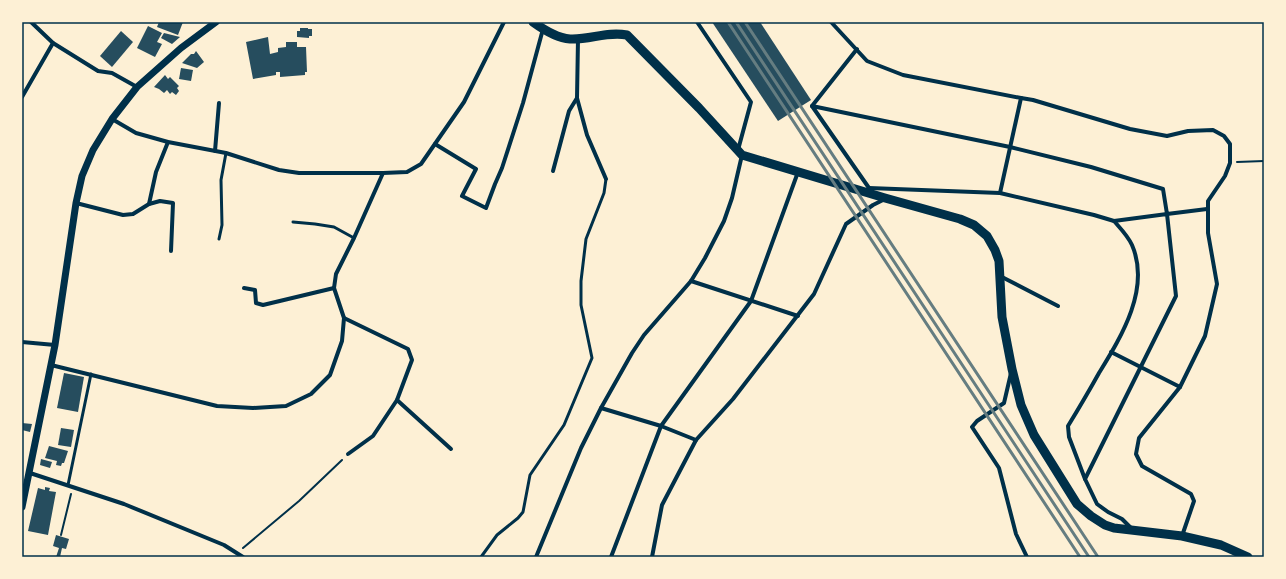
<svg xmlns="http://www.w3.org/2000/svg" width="1286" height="579" viewBox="0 0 1286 579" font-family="'DejaVu Sans',sans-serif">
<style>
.building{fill:#264d5e}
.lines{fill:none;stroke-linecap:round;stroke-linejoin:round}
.path{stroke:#003049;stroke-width:2}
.service{stroke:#003049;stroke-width:3}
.minor{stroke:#003049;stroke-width:4}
.tertiary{stroke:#003049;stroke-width:7}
.primary{stroke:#003049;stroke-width:9}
.rail{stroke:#657d81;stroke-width:3}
.neatline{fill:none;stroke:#003049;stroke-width:1.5}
</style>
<rect width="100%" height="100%" fill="#fdf0d5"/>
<g class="building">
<path d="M159 22H183L178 35 157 27Z"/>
<path d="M712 22H760L811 100 778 121Z"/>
<path d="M148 26 162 33 157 42 162 44 155 57 137 48Z"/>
<path d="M300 28H308V29H312V36H309V38L297 37V31H300Z"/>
<path d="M121 31 133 42 112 67 100 56Z"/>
<path d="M164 33 180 37 172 44 161 38Z"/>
<path d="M268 37 270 54 278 52V48L286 47V42H297V47H306L307 72H305V75L280 77V72H276V75L253 79 246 42Z"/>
<path d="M196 51 204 62 197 68 182 63 191 54H194Z"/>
<path d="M181 68 193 70 191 81 179 79Z"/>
<path d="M165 75 168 79 170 77 179 86 177 88 179 91 176 95 172 92 170 94 167 90 164 93 159 89 154 87Z"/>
<path d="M64 373 84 377 78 412 57 408Z"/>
<path d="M22 423 32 424 30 432 22 430Z"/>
<path d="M61 428 74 430 71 447 58 445Z"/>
<path d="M49 446 68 451 64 463H62L61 466 56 465 57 461 45 458Z"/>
<path d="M41 459 52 462 50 468 40 465Z"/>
<path d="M45 487 50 488 49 491 56 492 48 535 28 531 38 488 45 490Z"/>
<path d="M56 535 69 539 66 549 62 548 60 557H56L59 548 53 546Z"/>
</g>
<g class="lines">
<g class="path">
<path d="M1237 162 1264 161"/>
<path d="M61 535 71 494"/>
<path d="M243 548 299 501 342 460"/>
</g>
<g class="service">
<path d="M293 222 315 224 334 227 354 238"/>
<path d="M219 239 222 225 221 180 226 153"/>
<path d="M68 485 91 374"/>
<path d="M481 557 497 535 518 518 523 512 530 475 564 425 592 358 581 305V281L586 239 604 193 606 179"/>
</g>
<g class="minor">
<path d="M31 22 53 43 98 71 112 73 137 87"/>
<path d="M697 22 751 102 738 150"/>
<path d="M831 22 867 61 903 75 1021 98 1000 193"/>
<path d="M578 39 577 98 587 135 606 179"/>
<path d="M857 49 812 106 869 188"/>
<path d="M22 97 53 43"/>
<path d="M1021 98 1033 100 1130 129 1167 136 1188 131 1213 130 1224 136 1230 144V163L1225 176 1208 201V233L1217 284 1205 336 1180 387 1139 438 1136 454 1142 466 1191 494 1194 501 1182 536"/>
<path d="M812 106 1010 147 1091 167 1163 189 1167 214 1207 209"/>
<path d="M112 119 136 133 168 142 226 153 279 170 299 173H383L407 172 421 164 464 102 504 22"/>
<path d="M435 144 476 169 462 196 486 208 495 184 502 168 523 103 543 29"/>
<path d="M215 151 219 103"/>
<path d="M553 171 569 111 577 98"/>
<path d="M869 188 1000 193 1094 215 1114 221 1167 214 1176 296 1085 479 1097 504 1108 512 1122 519 1131 528"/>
<path d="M76 203 123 215 133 214 149 204 156 172 168 142"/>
<path d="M149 204 160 201 173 203 171 251"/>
<path d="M1000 276 1058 306"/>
<path d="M691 281 798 316"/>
<path d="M244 288 255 290 256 303 263 305 334 288"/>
<path d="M344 318 408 349 412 360 397 400 373 436 348 454"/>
<path d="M22 342 55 345"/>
<path d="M1111 352 1180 387"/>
<path d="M51 365 217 406 253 408 286 406 311 394 330 375 342 341 344 318 334 288 336 274 354 238 383 173"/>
<path d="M1011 373 1004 403 977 421 972 427 999 468 1016 534 1027 557"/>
<path d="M397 400 451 449"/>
<path d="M601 408 661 426 696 440"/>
<path d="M30 473 124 504 224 545 243 557"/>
<path d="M1085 479 1069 437 1068 426C1079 408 1089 391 1099 373 1121 337 1151 289 1132 245 1128 236 1121 229 1114 221"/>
<path d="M536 557 581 448 601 408 632 353 644 335 691 281 705 258 724 221 732 198 742 155"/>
<path d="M611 557 661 426 751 301 798 172"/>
<path d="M652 557 662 505 696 440 733 399 814 294 846 224 873 205 885 199"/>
</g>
<path class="tertiary" d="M22 507 55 345 76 203 82 176 93 150 112 119 137 87 181 48 216 22"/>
<path class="primary" d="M533 22C544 30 557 38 570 39 590 40 607 31 627 35L699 108 742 155 885 198 960 219 974 225 987 236 995 250 999 261 1002 317 1012 369 1021 405 1034 435 1077 504 1091 516 1105 525 1114 528 1182 536 1221 545 1248 557"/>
<g class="rail">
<path d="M728 22 1080 557"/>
<path d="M736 22 1089 557"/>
<path d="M745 22 1098 557"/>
</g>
</g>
<rect width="1286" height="579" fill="none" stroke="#fdf0d5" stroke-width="46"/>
<rect x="23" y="23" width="1240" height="533" class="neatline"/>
</svg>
